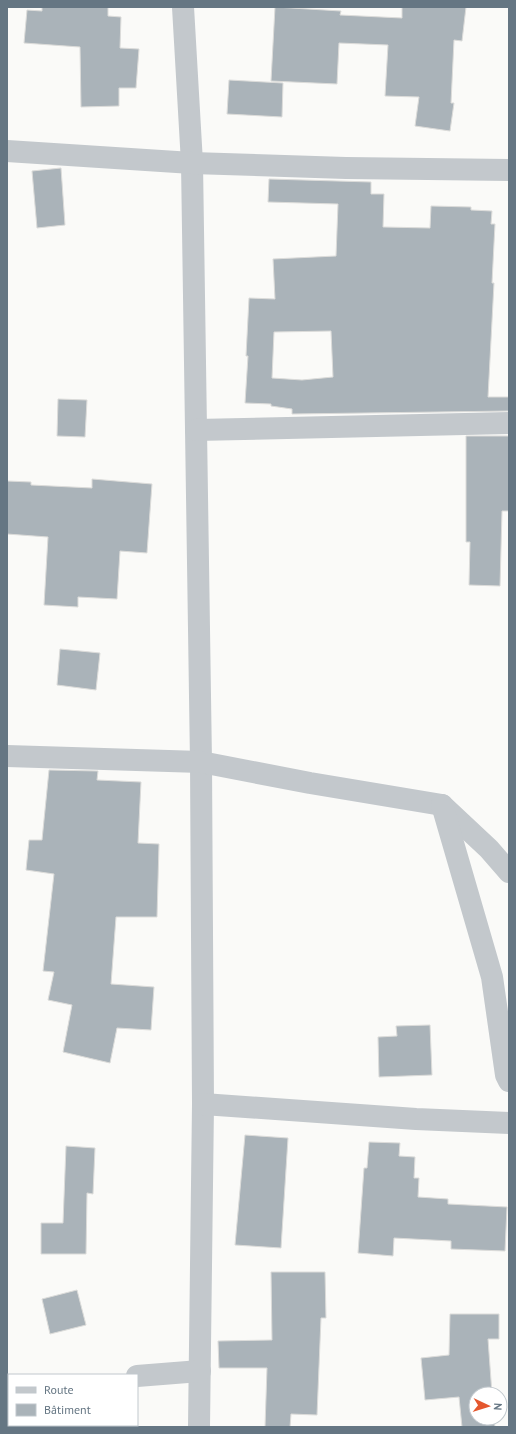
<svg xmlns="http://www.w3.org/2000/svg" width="516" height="1434" viewBox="0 0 516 1434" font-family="'PT Sans',sans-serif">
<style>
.building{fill:#aab3b9;stroke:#dcdcda;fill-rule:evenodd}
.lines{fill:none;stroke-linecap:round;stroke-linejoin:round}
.street{stroke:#c3c8cc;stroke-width:22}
</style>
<rect width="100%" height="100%" fill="#fafaf8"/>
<g class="building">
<path d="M42 7H108V16L121 17 120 48 139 49 136 88H119V106L81 107 80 47 24 43 27 10 42 11Z"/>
<path d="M275 7 341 11 340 15 402 18V7H466L462 41 454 40 451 103H454L450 131 415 126 419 97 385 96 388 45 339 43 337 84 271 81Z"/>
<path d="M229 80 283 83 282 117 227 114Z"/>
<path d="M61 168 65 225 37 228 32 171Z"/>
<path d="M269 179 371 182V194H384L383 227 430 228 431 206 471 207V210L492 211 491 224H495L492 283H494L488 397H509V411L292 414V409L271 406V404L245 403 248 356H246L249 298 275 299 273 259 336 256 338 204 268 202ZM331 331 333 377 302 380 272 378 274 332Z"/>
<path d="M58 399 87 400 85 437 57 436Z"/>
<path d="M466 436H509V511H502L500 586 469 585 470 542H466Z"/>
<path d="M92 479 152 484 147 553 120 551 117 599 78 597V607L44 605 48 537 7 534V481L31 482V485L92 488Z"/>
<path d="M60 649 100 653 96 690 57 685Z"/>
<path d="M49 770 98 771 97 780 141 782 138 843 159 844 157 917H116L111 984 154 987 151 1030 117 1028 110 1063 63 1052 72 1005 48 1000 54 972 43 971 54 874 26 870 29 840H42Z"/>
<path d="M430 1025 432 1075 379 1077 378 1037 397 1036 396 1026Z"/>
<path d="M245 1135 288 1138 281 1248 235 1245Z"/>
<path d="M369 1142 400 1143 399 1156 415 1157 414 1178H419L418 1197 448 1199V1204L507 1207 505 1251 451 1249V1241L394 1238 393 1256 358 1253 364 1168H367Z"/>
<path d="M66 1146 95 1148 93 1194 87 1193 86 1254H41V1223H63Z"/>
<path d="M271 1272H325L326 1318H321L317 1415 291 1414 290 1427H265L267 1368H219L218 1341 272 1340Z"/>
<path d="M77 1290 86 1325 50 1334 42 1299Z"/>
<path d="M450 1314H499V1339H488L492 1394H476V1418H494L495 1427H462L459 1397 425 1400 421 1358 449 1355Z"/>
</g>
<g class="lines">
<g class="street">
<path d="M183 7 192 163 201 762 203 1104 199 1427"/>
<path d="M7 151 192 163 346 168 509 170"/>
<path d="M196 430 509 423"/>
<path d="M7 756 201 762 310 783 442 805 489 849 509 872"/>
<path d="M442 805 492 977 506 1075 509 1081"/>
<path d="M203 1104 416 1119 509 1123"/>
<path d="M137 1376 200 1371"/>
<path d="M7 1385H9"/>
</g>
</g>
<rect width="516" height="1434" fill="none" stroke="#657683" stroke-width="16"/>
<rect x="8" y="1374" width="130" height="52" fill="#ffffff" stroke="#c1c8cd"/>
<rect x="16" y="1387" width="20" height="6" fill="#c3c8cc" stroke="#c1c8cd"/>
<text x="44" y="1394" font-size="12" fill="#657683">Route</text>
<rect x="16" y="1404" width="20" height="12" fill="#aab3b9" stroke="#c1c8cd"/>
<text x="44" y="1414" font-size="12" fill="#657683">Bâtiment</text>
<g transform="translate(488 1406) rotate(94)"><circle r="19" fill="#ffffff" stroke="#c1c8cd"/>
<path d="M0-3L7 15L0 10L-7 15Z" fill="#e4572e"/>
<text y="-6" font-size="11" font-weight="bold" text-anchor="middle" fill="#657683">N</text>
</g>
</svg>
